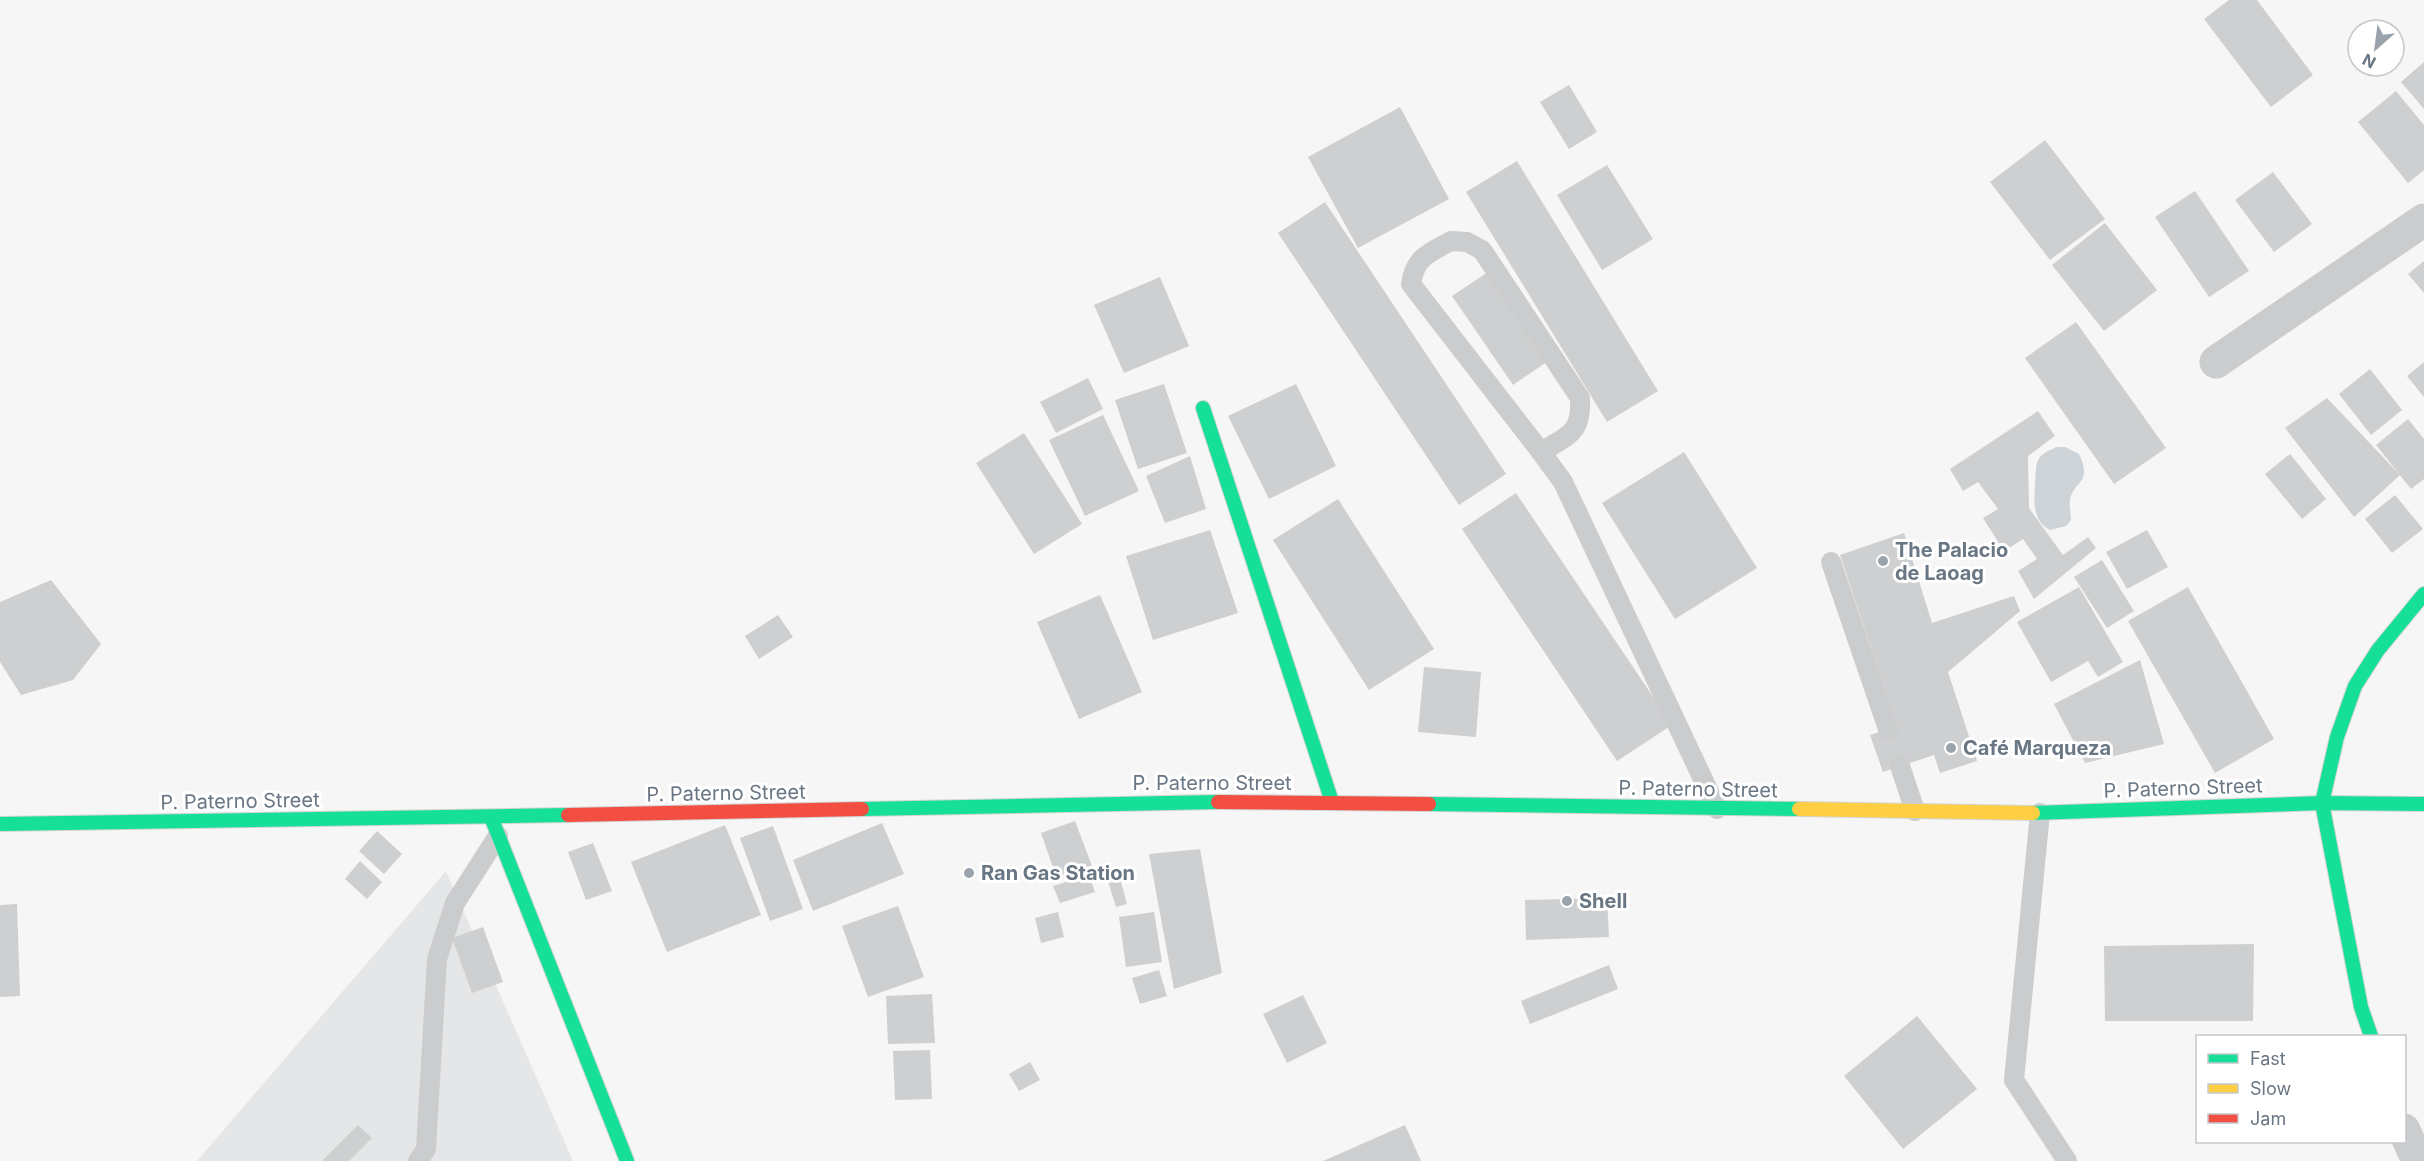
<svg xmlns="http://www.w3.org/2000/svg" width="2424" height="1161" viewBox="0 0 2424 1161" font-family="Inter,sans-serif">
<style>
.built{fill:#e5e6e7}
.water{fill:#cdd3d7}
.building{fill:#cecfd0}
.lines{fill:none;stroke-linecap:round;stroke-linejoin:round}
.fast-casing{stroke:#d3d4d4;stroke-width:16}
.slow-casing{stroke:#d3d4d4;stroke-width:16}
.jam-casing{stroke:#d3d4d4;stroke-width:16}
.lane{stroke:#cbcccd;stroke-width:20}
.street{stroke:#cbcccd;stroke-width:33}
.fast{stroke:#16e098;stroke-width:14}
.slow{stroke:#ffcf43;stroke-width:14}
.jam{stroke:#f24e42;stroke-width:14}
.poi-dot{fill:#9aa3ab;stroke:#fff;stroke-width:2}
.labels{text-anchor:middle;stroke-width:6;stroke-linejoin:round;paint-order:stroke}
.poi-label{font-size:20px;font-weight:bold;fill:#697683;stroke:#fff;text-anchor:start}
.street-label{font-size:20px;fill:#697683;stroke:#fff}
</style>
<rect width="100%" height="100%" fill="#f6f6f6"/>
<path class="built" d="M446 871 573 1161H197Z"/>
<path class="water" d="M2057 447H2065L2079 454C2093 484 2074 480 2070 500 2069 506 2071 514 2071 520L2066 526 2050 530C2032 521 2034 501 2035 484 2036 476 2035 467 2038 460 2042 453 2050 450 2057 447Z"/>
<g class="building">
<path d="M2229 0H2257L2313 75 2271 107 2204 19Z"/>
<path d="M2424 62V109L2401 82Z"/>
<path d="M1569 85 1597 132 1569 149 1540 102Z"/>
<path d="M2396 91 2424 125V170L2408 183 2358 122Z"/>
<path d="M1400 107 1449 199 1358 248 1308 157Z"/>
<path d="M2045 140 2105 219 2050 260 1990 182Z"/>
<path d="M1517 161 1658 391 1607 422 1466 192Z"/>
<path d="M1607 165 1653 239 1602 270 1557 195Z"/>
<path d="M2273 172 2312 224 2274 252 2235 200Z"/>
<path d="M2195 191 2249 271 2209 297 2155 217Z"/>
<path d="M1325 202 1506 474 1459 505 1278 233Z"/>
<path d="M2105 223 2157 290 2104 331 2052 265Z"/>
<path d="M2424 261V293L2408 274Z"/>
<path d="M1491 270 1551 359 1513 385 1452 296Z"/>
<path d="M1160 277 1189 346 1124 373 1094 305Z"/>
<path d="M2076 322 2166 448 2114 484 2025 358Z"/>
<path d="M2424 362V397L2407 376Z"/>
<path d="M2370 369 2402 410 2371 435 2339 394Z"/>
<path d="M1088 378 1103 409 1056 433 1040 402Z"/>
<path d="M1164 384 1187 453 1138 469 1115 400Z"/>
<path d="M1296 384 1336 466 1269 499 1228 416Z"/>
<path d="M2327 398 2400 475 2354 517 2285 428Z"/>
<path d="M2038 411 2055 436 2028 456 2029 508 2063 555 2088 537 2096 548 2034 599 2018 571 2037 559 2023 539 2004 551 1983 518 1998 509 1978 482 1963 491 1950 469Z"/>
<path d="M1103 415 1139 491 1085 516 1049 440Z"/>
<path d="M2408 419 2424 439V479L2411 489 2376 445Z"/>
<path d="M1024 433 1082 524 1034 554 976 463Z"/>
<path d="M1684 452 1757 568 1675 619 1602 503Z"/>
<path d="M2290 454 2326 499 2302 519 2265 474Z"/>
<path d="M1190 456 1206 509 1165 523 1146 476Z"/>
<path d="M1516 493 1672 725 1617 761 1462 529Z"/>
<path d="M2395 495 2423 529 2392 553 2365 519Z"/>
<path d="M1338 499 1434 649 1369 690 1273 540Z"/>
<path d="M1210 530 1238 613 1153 640 1126 556Z"/>
<path d="M2147 530 2168 567 2127 589 2106 552Z"/>
<path d="M1904 533 1932 623 2014 596 2020 611 1948 672 1977 761 1940 773 1934 755 1883 772 1870 735 1897 726 1840 555Z"/>
<path d="M2102 560 2134 611 2107 628 2074 577Z"/>
<path d="M51 580 101 644 73 680 21 695 0 662V602Z"/>
<path d="M2079 587 2123 662 2098 677 2088 661 2051 682 2017 622Z"/>
<path d="M2188 587 2274 739 2215 773 2128 621Z"/>
<path d="M1100 595 1142 692 1079 719 1037 622Z"/>
<path d="M778 615 793 637 759 659 745 636Z"/>
<path d="M2140 660 2164 744 2085 763 2054 704Z"/>
<path d="M1424 667 1481 672 1476 737 1418 732Z"/>
<path d="M1075 821 1092 866 1057 879 1041 833Z"/>
<path d="M882 823 904 874 813 911 793 860Z"/>
<path d="M725 825 761 915 667 952 631 862Z"/>
<path d="M773 826 803 909 770 921 740 838Z"/>
<path d="M377 831 402 854 384 874 359 851Z"/>
<path d="M593 843 612 891 586 900 568 852Z"/>
<path d="M1200 849 1222 973 1174 989 1149 854Z"/>
<path d="M360 861 382 882 367 899 345 879Z"/>
<path d="M1118 871 1127 904 1116 907 1106 875Z"/>
<path d="M1089 875 1095 892 1060 903 1053 886Z"/>
<path d="M1607 898 1609 937 1526 940 1525 900Z"/>
<path d="M17 904 20 996 0 997V905Z"/>
<path d="M898 906 924 977 868 997 842 926Z"/>
<path d="M1058 912 1064 937 1041 943 1035 918Z"/>
<path d="M1154 912 1162 962 1126 967 1119 917Z"/>
<path d="M483 927 503 982 472 993 452 938Z"/>
<path d="M2254 944 2253 1021H2105L2104 946Z"/>
<path d="M1609 965 1618 989 1530 1024 1521 1001Z"/>
<path d="M1159 970 1167 996 1140 1004 1132 978Z"/>
<path d="M932 994 935 1043 888 1044 886 996Z"/>
<path d="M1303 995 1327 1043 1287 1063 1263 1014Z"/>
<path d="M1917 1016 1977 1089 1903 1149 1844 1076Z"/>
<path d="M930 1050 932 1099 895 1100 893 1051Z"/>
<path d="M1030 1062 1040 1080 1019 1091 1009 1074Z"/>
<path d="M358 1125 372 1138 349 1161H322Z"/>
<path d="M1405 1125 1421 1161H1323Z"/>
</g>
<g class="lines">
<g class="fast-casing">
<g id="fast">
<path d="M1203 408 1332 802"/>
<path d="M1429 804 1799 809"/>
<path d="M862 809 1218 802"/>
<path d="M2033 813 2322 803 2424 804"/>
<path d="M491 817 627 1161"/>
<path d="M0 824 568 815"/>
<path d="M2371 1036 2361 1007 2322 803 2337 737 2355 686 2378 650 2424 594"/>
</g>
</g>
<g class="slow-casing">
<path id="slow" d="M1799 809 2033 813"/>
</g>
<g class="jam-casing">
<g id="jam">
<path d="M1218 802 1429 804"/>
<path d="M568 815 862 809"/>
</g>
</g>
<g class="lane">
<path d="M1451 241 1467 242 1482 250 1580 398C1582 434 1568 435 1541 452L1411 284C1415 257 1429 253 1451 241Z"/>
<path d="M1541 452 1563 482 1717 809"/>
<path d="M1831 562 1888 729"/>
<path d="M1900 766 1915 811"/>
<path d="M2040 813 2014 1080 2067 1161"/>
<path d="M418 1161 426 1149 437 959 455 903 498 836"/>
</g>
<g class="street">
<path d="M2216 362 2424 220"/>
<path d="M2404 1130 2418 1161"/>
</g>
<use href="#fast" class="fast"/>
<use href="#slow" class="slow"/>
<use href="#jam" class="jam"/>
</g>
<g class="poi-dot">
<circle cx="1883" cy="561" r="6"/>
<circle cx="1951" cy="748" r="6"/>
<circle cx="969" cy="873" r="6"/>
<circle cx="1567" cy="901" r="6"/>
</g>
<g class="labels">
<g class="poi-label">
<text x="1895" y="557">The Palacio<tspan x="1895" dy="23">de Laoag</tspan></text>
<text x="1963" y="755">Café Marqueza</text>
<text x="981" y="880">Ran Gas Station</text>
<text x="1579" y="908">Shell</text>
</g>
<g class="street-label">
<text x="1212" y="790">P. Paterno Street</text>
<text transform="translate(2183 788) rotate(-2)" y="7">P. Paterno Street</text>
<text transform="translate(1698 789) rotate(1)" y="7">P. Paterno Street</text>
<text transform="translate(726 793) rotate(-1)" y="7">P. Paterno Street</text>
<text transform="translate(240 801) rotate(-1)" y="7">P. Paterno Street</text>
</g>
</g>
<rect x="2196" y="1035" width="210" height="108" fill="#ffffff" stroke="#c3c8cd" stroke-width="1.5"/>
<rect x="2208" y="1054" width="30" height="9" fill="#16e098" stroke="#c3c8cd" stroke-width="1.5"/>
<text x="2250" y="1065" font-size="18" fill="#697683">Fast</text>
<rect x="2208" y="1084" width="30" height="9" fill="#ffcf43" stroke="#c3c8cd" stroke-width="1.5"/>
<text x="2250" y="1095" font-size="18" fill="#697683">Slow</text>
<rect x="2208" y="1114" width="30" height="9" fill="#f24e42" stroke="#c3c8cd" stroke-width="1.5"/>
<text x="2250" y="1125" font-size="18" fill="#697683">Jam</text>
<g transform="translate(2376 48) rotate(208)"><circle r="28" fill="#ffffff" stroke="#c3c8cd" stroke-width="1.5"/>
<path d="M0-4.5L10 22L0 15L-10 22Z" fill="#9aa3ab"/>
<text y="-9" font-size="16" font-weight="bold" text-anchor="middle" fill="#697683">N</text>
</g>
</svg>
